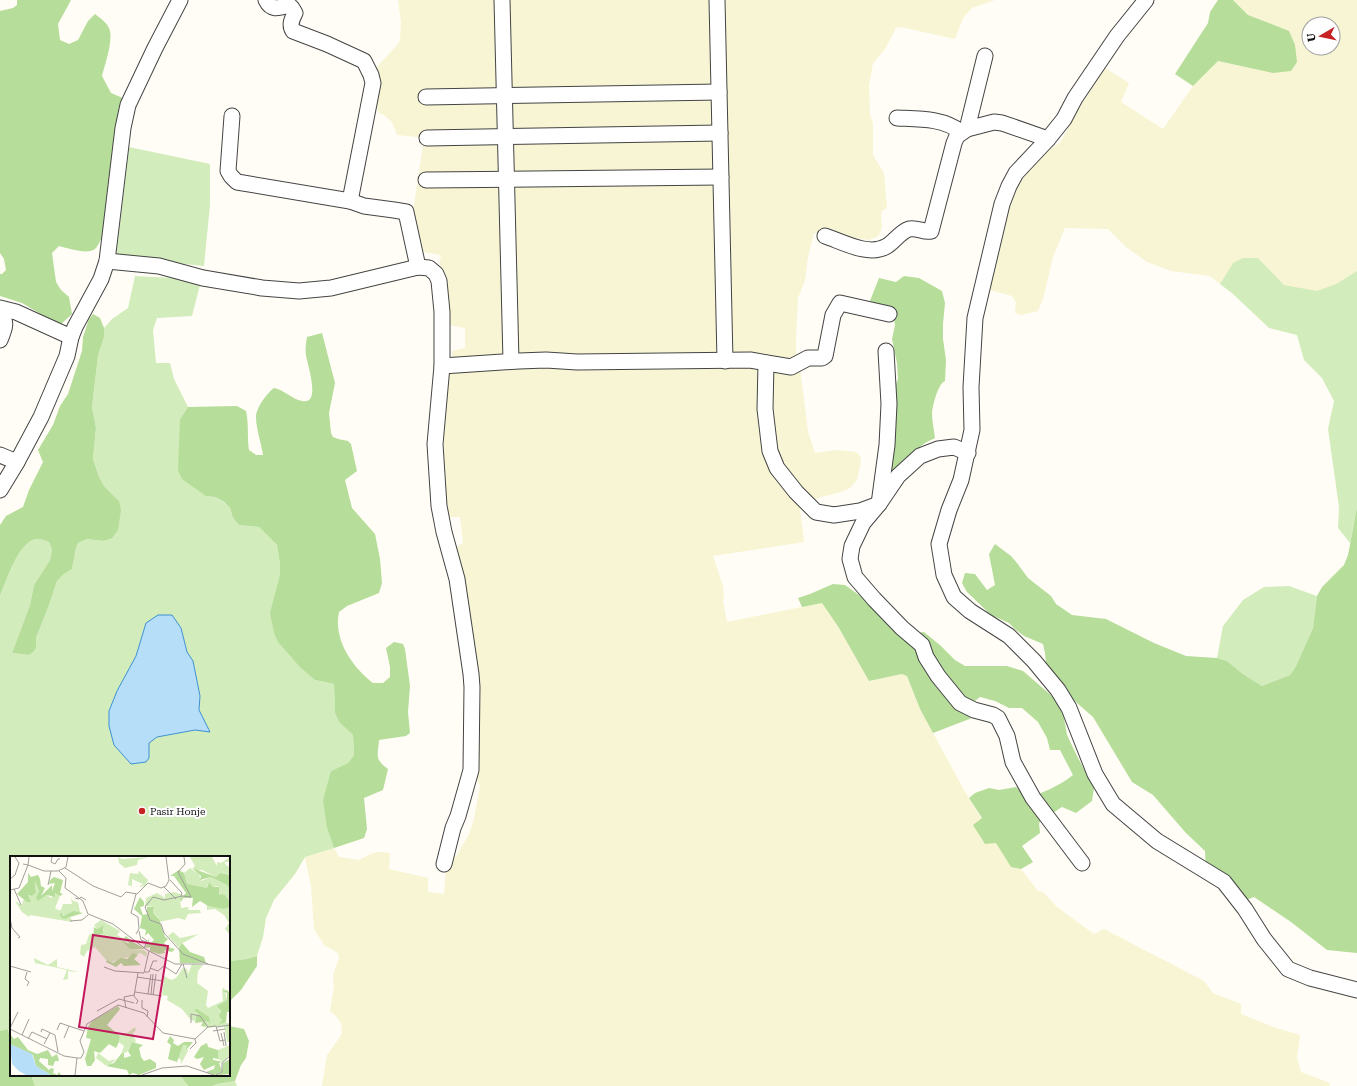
<svg xmlns="http://www.w3.org/2000/svg" width="1357" height="1086" viewBox="0 0 1357 1086" font-family="'Roboto Serif',serif">
<style>
.farmland{fill:#f7f5d3;fill-rule:evenodd}
.green{fill:#d3ecbc;fill-rule:evenodd}
.forest{fill:#b6dd9a}
.water{fill:#b7def8;stroke:#3c91d2}
.lines{fill:none;stroke-linecap:round;stroke-linejoin:round}
.minor-casing{stroke:#444;stroke-width:17}
.minor{stroke:#fff;stroke-width:15}
.poi-dot{fill:#c72325;stroke:#fff;stroke-width:1.5}
.labels{text-anchor:middle;stroke-width:4;stroke-linejoin:round;paint-order:stroke}
.poi-label{font-size:10px;fill:#111;stroke:#fff;text-anchor:start}
.inset-road{fill:none;stroke:#a09f9a;stroke-width:1}
.view{fill:#c2185b;fill-opacity:0.15;stroke:#c2185b;stroke-width:2}
.inset-edge{fill:none;stroke:#111;stroke-width:2}
</style>
<rect width="100%" height="100%" fill="#fffdf5"/>
<g class="farmland">
<path d="M398 0H995L972 8 963 18 955 39 901 27 896 28 885 49 873 63 869 86 870 115 873 123V155L884 173 887 208 882 211 881 216 882 226 881 231 878 236 869 240 814 233 808 257 805 280 798 298 796 337V353L800 368 808 432 815 453 837 450 856 452 860 456 861 461 857 480 850 488 841 492 818 498 800 509 804 542 713 556 723 586 724 596 723 601 727 622 822 603 839 628 869 681 902 674 907 676 920 709 964 790 1011 867 1021 869 1038 891 1043 892 1057 907 1094 934 1104 929 1204 981 1213 993 1241 1004V1014L1273 1027 1300 1035 1297 1058 1301 1072 1330 1083 1329 1086H322L327 1055 340 1037 342 1033 341 1023 334 1014 330 1011 334 986 333 975 339 958 338 953 324 945 314 929 311 886 305 857 334 848 339 857 359 860 373 853 379 852 390 853 389 869 428 878V892L444 894 446 868 457 855 469 834 474 819 480 786 476 775 471 641 457 547 463 543 460 517H450L448 515 444 483 443 425 446 378 453 372 452 351 465 348V328L448 325 439 269 441 255 423 252 413 217V212L423 145 422 140 418 137 397 135 392 122 384 115 379 113 376 104 375 69 398 44 400 40 401 22Z"/>
<path d="M1233 0H1357V271L1336 284 1317 292 1284 285 1258 258 1233 263 1220 284 1210 276 1171 271 1147 262 1126 247 1108 229 1065 228 1053 257 1043 299 1038 311 1021 315 1015 313 1016 302 1012 296 990 290 991 281 998 246 1014 191 1037 157 1060 143 1079 108 1105 68 1129 83 1121 102 1163 129 1193 86 1218 61 1240 66 1289 32 1248 15ZM1309 24H1333V48H1309Z"/>
</g>
<g class="green">
<path d="M129 147 210 164V205L204 266 116 257Z"/>
<path d="M1243 258H1258L1284 285 1317 291 1336 284 1357 271V507L1350 543 1338 528 1339 507 1328 429 1334 401 1322 378 1304 360 1297 335 1269 328 1233 294 1220 284 1233 263Z"/>
<path d="M135 276 173 278 200 285 192 316 157 318 153 330 156 363H170L174 379 188 407 180 419 206 496 215 497 223 502 230 508 233 518 239 525 259 527 277 545 280 564V575L315 680 334 684 335 713 339 722 353 735 354 755 348 763 331 771 327 828 334 848 305 857 295 874 274 900 266 918 263 937 257 956 247 959 229 961V857H11V1044L8 1029 0 1031V596C6 581 17 548 31 541 37 537 43 540 49 542L52 550 50 560 34 585 30 605 12 653 29 655 36 648V638L49 605 57 581 64 574 72 569 76 548 78 543 87 539 103 541 119 501 104 486 99 477 93 459 96 428 92 407 98 356 104 337V328L112 319 128 308ZM146 623 181 628 187 652 193 661 200 696 195 730 157 737 149 743V758L117 691 136 656Z"/>
<path d="M1289 586 1317 596 1313 628 1296 666 1290 675 1262 686 1243 674 1227 661 1217 658 1223 626 1243 600 1264 587Z"/>
<path d="M31 1075H180L188 1086H35Z"/>
<path d="M235 1081 237 1086H213L217 1084Z"/>
</g>
<g class="forest">
<path d="M17 0H71L58 24 60 40 69 44 78 40 88 21 95 14C100 18 106 22 109 28 114 39 105 64 102 76L111 93 125 99 102 237C100 241 98 246 95 249 88 255 67 248 59 246L52 253 56 282 61 290 69 297 72 314 61 324 52 323 39 313 22 303 0 296V274H2L6 270 4 259 0 253V11L13 8 17 5Z"/>
<path d="M1218 0H1233L1248 15 1289 31 1295 45 1297 62 1291 71 1273 73 1218 61 1193 86 1175 74 1208 23 1210 12Z"/>
<path d="M904 276 919 278 942 291 945 303 943 324V339L946 360 945 381C938 384 933 404 932 413 932 421 934 430 935 438L925 443 912 453 906 461 889 472 895 417 896 384 898 379 897 363 892 339 895 325 893 311 870 301 879 278 896 282Z"/>
<path d="M93 314 100 318 104 328V337L98 356 92 407 96 428 93 459 99 477 104 486 119 501 121 510 118 530 112 538 103 541 87 539 78 543 76 548 72 569 64 574 57 581 49 605 36 638V648L33 652 29 655 12 653 30 605 34 585 50 560 52 550 49 542C43 540 37 537 31 541 17 548 6 581 0 596V525L6 516 23 507 29 490 43 462 38 450 53 425 60 406 68 394 82 351 83 337 89 319Z"/>
<path d="M322 333 335 383 329 413 331 433 333 437 338 439 348 441 351 444 357 471 345 480 352 508 375 534 380 559 382 583 379 593 347 606 339 612C333 639 352 667 373 683H383L390 677V667L386 648 394 642 403 644 405 649 410 686 408 712 410 733 406 736 379 740C378 756 374 759 388 769L383 790 364 798 367 829 364 838 334 848 327 828 323 800 331 771 348 763 354 755 353 735 339 722 335 713 334 684 315 680 300 667 278 642 274 633 270 613 280 575V564L277 545 259 527 239 525 233 518 230 508 224 502 215 497 206 496 182 479 178 470 180 419 188 407 237 406 246 411C249 424 247 437 249 450L256 455H263C261 443 256 428 256 417 256 408 267 393 274 388 284 390 292 399 302 401 322 405 307 364 306 355 305 349 306 343 307 337Z"/>
<path d="M1357 507V953L1327 950 1291 922 1254 897 1236 904 1206 873 1205 851 1186 833 1153 795 1132 782 1093 717 1061 689 1046 663 1045 653 1043 644 1024 636 1016 630 1009 623 991 615 967 592 962 583 965 573 975 574 987 590 995 585 989 554 995 544 1011 556 1017 563 1028 578 1051 596 1056 604 1072 615 1106 619 1154 643 1186 656 1217 658 1227 661 1243 674 1262 686 1290 675 1296 666 1313 628 1317 596 1322 587 1344 565 1348 555Z"/>
<path d="M833 584 845 585 866 600 901 635 924 632 941 646 955 660 965 666H1007L1023 671 1052 696 1062 707 1067 735 1077 756 1094 788 1092 801 1076 813 1062 807 1045 818 1039 823 1040 833 1022 846 1033 862 1021 869 1011 867 996 843 985 844 973 825 982 818 969 798 975 793 989 788 999 790 1016 787 1028 798C1044 792 1059 786 1073 775L1060 750H1050L1047 738 1038 722 1022 708H1009L995 701 980 697 962 711 972 718 933 733 920 709 907 676 902 674 869 681 839 628 822 603 802 607 798 598 810 594Z"/>
<path d="M257 956V966L241 990 229 1002V961L247 959Z"/>
<path d="M229 1026 244 1029 249 1041 246 1058 241 1065 235 1081 217 1084 213 1086H188L180 1075H229Z"/>
<path d="M8 1029 11 1044V1075H31L35 1086H0V1031Z"/>
</g>
<path class="water" d="M158 615H172L181 628 187 652 193 661 200 696 199 710 210 732 195 730 157 737 149 743V758L146 762 131 764 114 745 109 726V711L117 691 136 656 146 623Z"/>
<g class="lines">
<g class="minor-casing">
<g id="minor">
<path d="M266 0C271 11 279 8 289 5L292 8 295 13C292 19 289 25 293 31L327 44 364 61 371 75 373 83 350 201"/>
<path d="M502 0 511 361"/>
<path d="M717 0 725 361"/>
<path d="M1146 0 1117 36 1075 98 1064 119 1048 139 1016 173 1009 186 1002 204 975 318 971 387 972 430 961 480 949 510 939 544 944 575 954 597 970 611 1009 636 1034 661 1058 690 1069 708 1095 774 1113 804 1157 841 1224 882 1245 909 1264 939 1288 969 1310 978 1357 990"/>
<path d="M426 97 719 92"/>
<path d="M232 116 228 171 231 176 237 182 350 201 364 206 394 210 406 212 418 267"/>
<path d="M897 118C920 119 943 118 961 132"/>
<path d="M967 129 985 56"/>
<path d="M427 138 720 133"/>
<path d="M426 180 721 177"/>
<path d="M825 236C843 242 869 257 887 246 895 241 900 232 909 229 917 227 924 233 931 231L954 143 957 136 967 129 994 122 1002 123 1048 139"/>
<path d="M107 261 159 266 203 278 262 288 299 291 331 288 418 267 429 268 436 274 439 281 442 312V366L435 444 439 506 444 532 457 579 471 674 472 687 471 770 458 816 453 828 444 864"/>
<path d="M0 308 16 312 71 337"/>
<path d="M0 315C9 321 3 332 0 340"/>
<path d="M886 351 889 404 887 445 879 504 863 523 852 546 850 559 855 577 874 599 902 628 922 645 926 657 938 676 960 703 974 710 993 715 998 718 1007 736 1013 762 1033 798 1082 863"/>
<path d="M766 363 765 409 770 451 777 468 796 492 816 512 834 515 860 511 879 504 898 476 920 456 938 449 954 447 968 453"/>
<path d="M442 366 519 361 546 360 577 362 750 360 791 367 808 358H822L825 356 833 315 840 303 889 314"/>
<path d="M0 455 17 462"/>
<path d="M0 490 17 462 41 417 67 356 71 337 75 327 101 279 107 261 123 128 128 105 155 48 180 0"/>
</g>
</g>
<use href="#minor" class="minor"/>
</g>
<circle class="poi-dot" cx="142" cy="811" r="4"/>
<g class="labels">
<g class="poi-label">
<text x="150" y="815">Pasir Honje</text>
</g>
</g>
<g transform="translate(10 856)">
<rect width="220" height="220" fill="#fffdf5"/>
<path d="M108 1 112 3 138 1 128 4 127 9 115 12 109 7ZM180 1H202L207 10V6L211 7 220 1V5L214 7 220 12V19L210 17 206 21 192 14H186L183 12 185 10ZM180 12 189 18 191 25 201 21 217 29 220 34V45L216 40H210L208 30 203 31 198 27 197 32 177 29 174 17ZM129 15 138 24 135 30 129 31 133 28 122 23V30L118 29 120 17 128 18ZM25 25 29 35 28 45 37 39 41 42 46 37 50 40 45 52 48 54H51L53 48H62L61 41 63 45 68 46 70 56 50 60 61 62 62 66 20 59 19 61 12 56 5 45 12 49 13 44 20 43 17 39 22 40 26 37ZM164 36 173 39 170 44 171 52 179 51 178 54H190L191 57 178 58 175 64 168 62 149 66V62L143 57 144 51 135 50 136 42 147 37 155 42V38ZM197 50 220 51V79L215 73 219 67 214 59 205 53 197 54ZM91 64 110 75 107 79 120 86H113L122 93 134 94 137 97 136 101 131 97 102 106 96 104 85 91 77 95 74 101 70 98 71 89 76 88 79 79 82 77 84 81 94 75V69L87 73 84 69ZM163 76 170 82 189 78 171 88 169 92 158 80ZM24 102 38 109 47 103V111L69 116 58 115V123L53 124 57 114 25 107ZM182 108 193 109 188 115 187 127 198 135 196 149 198 152 213 145 212 134 214 131 217 144 209 149 212 164 210 169 215 166 220 168V186H217L214 170 196 172 195 165 199 167V164L189 156H185L189 159 186 160 185 165 181 164 172 153 157 144 158 140 152 139 154 120 161 124 166 122 173 112 177 113 178 118ZM125 171 126 174 123 177 126 186H122L117 196 111 198 114 190 109 186 110 179 106 177H117ZM173 189H177V194L179 193 171 208V204L167 201ZM218 190H220V199L213 206 208 203V194ZM88 197 99 205 106 203 100 209H95L86 202Z" fill="#d3ecbc"/>
<path d="M182 12 206 21 210 17 220 19V34L217 29 201 21 190 24 191 20ZM169 14 174 17 177 28 197 32 199 26 203 31H209V38L215 39 220 45V51L214 53 198 50 190 45 182 51 183 42H173L171 46 170 43 176 37 164 20H160ZM18 17 21 21 28 19 30 23 31 30 35 32 31 40 42 29V35L45 27 39 28 40 24 44 21 53 24 50 37 53 38 50 40 45 37V41L37 39 28 45 26 42 29 35 25 25 26 37 22 40 18 39 21 46H17L7 38 18 26ZM130 41 134 46V50L130 51 133 59 137 58V51H144L143 57 149 63 155 81 158 83 154 87 157 91 165 93 162 96 154 94 155 97 149 98 140 95V91L135 92 139 82V88L144 84 138 77 135 80 136 74 130 72 132 60 124 53ZM64 55 73 57 54 63 50 60 51 56 53 60ZM94 69 93 77 83 81 84 71 87 73ZM116 80 123 86 135 93H120L112 85 120 88 114 82ZM172 87 180 96 194 101 196 107H170L169 92ZM123 97 128 99 124 103 131 109 114 110 111 107 106 111 96 106 97 104 103 107 111 102 117 103ZM217 134 220 137V156H217L216 166 209 169 212 164 209 160 211 155 207 150 217 144V137L213 135ZM108 150 110 153 97 169 110 180 109 186 106 192 99 188 90 197 84 195 85 204 81 210H77L75 203 81 183 76 182 78 171 82 165ZM187 153 199 161 200 167 195 165 196 171 191 170 193 166 185 167 186 160 189 159 184 154ZM0 178 4 183 8 181 18 194 27 198 38 194 42 201 47 198 49 205H45L43 210 38 209V203L30 202 29 205 39 214 41 212 44 213 43 217 47 219 49 216 51 219H41L26 210 23 199 0 188ZM160 180 164 184 163 187 168 190 174 186H183L176 194 177 189H173L167 206 158 203 161 189 157 186ZM122 186 133 189 129 192 131 201 134 205 140 203 146 207V212L129 219 123 217 119 219 117 214 96 210 104 207 111 198 114 197V202L121 200 118 195ZM197 187 198 191 208 194V203L203 202V204L213 206 209 207 212 215 206 219 196 216 204 213 205 209 194 214 190 208 194 201 187 203 184 201 191 190ZM220 203 219 218 208 219 212 216 213 207Z" fill="#b6dd9a"/>
<path d="M0 188 22 198 26 210 41 219H16L9 215 2 208Z" fill="#b7def8"/>
<path class="inset-road" d="M42 1 41 6 45 8 48 3H50M174 1 175 8 168 16 181 41 173 40 154 44 143 41 135 51 140 64 151 68 154 77 173 98 198 108M13 8 18 9 19 1M55 12 83 30 111 41 116 36 127 38 138 27 151 32 156 30 159 24 156 1M49 15 56 22 55 32 73 45 78 58 103 68 137 94 165 108H197L220 113M0 23 5 19 9 7 5 1M160 24 172 37 171 40M38 29 41 15M154 31 166 43M4 33 11 49M0 34 9 32 18 9 34 15H48L56 11 58 1M126 38 121 57 128 61 129 73 126 78M65 42 69 43 71 41 76 44M0 62 2 72 10 81 8 82M60 65 72 64 78 59M129 75 131 84 136 86M132 81 137 85 134 92M173 108 177 122M0 110 21 116M154 110 166 118 172 108M94 111 105 115 134 117 139 95M140 112 148 115 155 109M135 116H139L143 105H147M127 121 153 125M17 130 19 126 15 123 17 116M125 136 152 140M138 138 141 118M141 138 143 118M143 139 146 118M132 144V152L138 155 137 161M126 148 128 145 124 140 128 117M116 152 114 141 124 139M87 155 109 143 124 147M181 167V158L190 160 198 171M207 171 220 169M0 172 8 156M0 173 54 200 67 202M47 174 50 167 74 175M203 175 215 173M31 176 32 173 45 179 48 196M214 176 216 190M211 177 214 190M12 179 19 163M54 182 59 170M18 183 22 176 37 183M34 188 40 177M180 193 186 187 185 183M67 202H71L74 196 70 185 77 168 108 149 134 157 153 177 185 183 198 171 206 170 210 185 215 184M65 219 67 202M132 219 152 212 177 210 204 219M206 219 212 216V207L220 200"/>
<path class="view" d="M83 79 158 90 143 183 69 171Z"/>
<rect width="220" height="220" class="inset-edge"/>
</g>
<g transform="translate(1321 36) rotate(261)"><circle r="19" fill="#ffffff" stroke="#a0a0a0"/>
<path d="M0-3L7 15L0 10L-7 15Z" fill="#c72325"/>
<text y="-6" font-size="11" font-weight="bold" text-anchor="middle" fill="#111111">U</text>
</g>
</svg>
